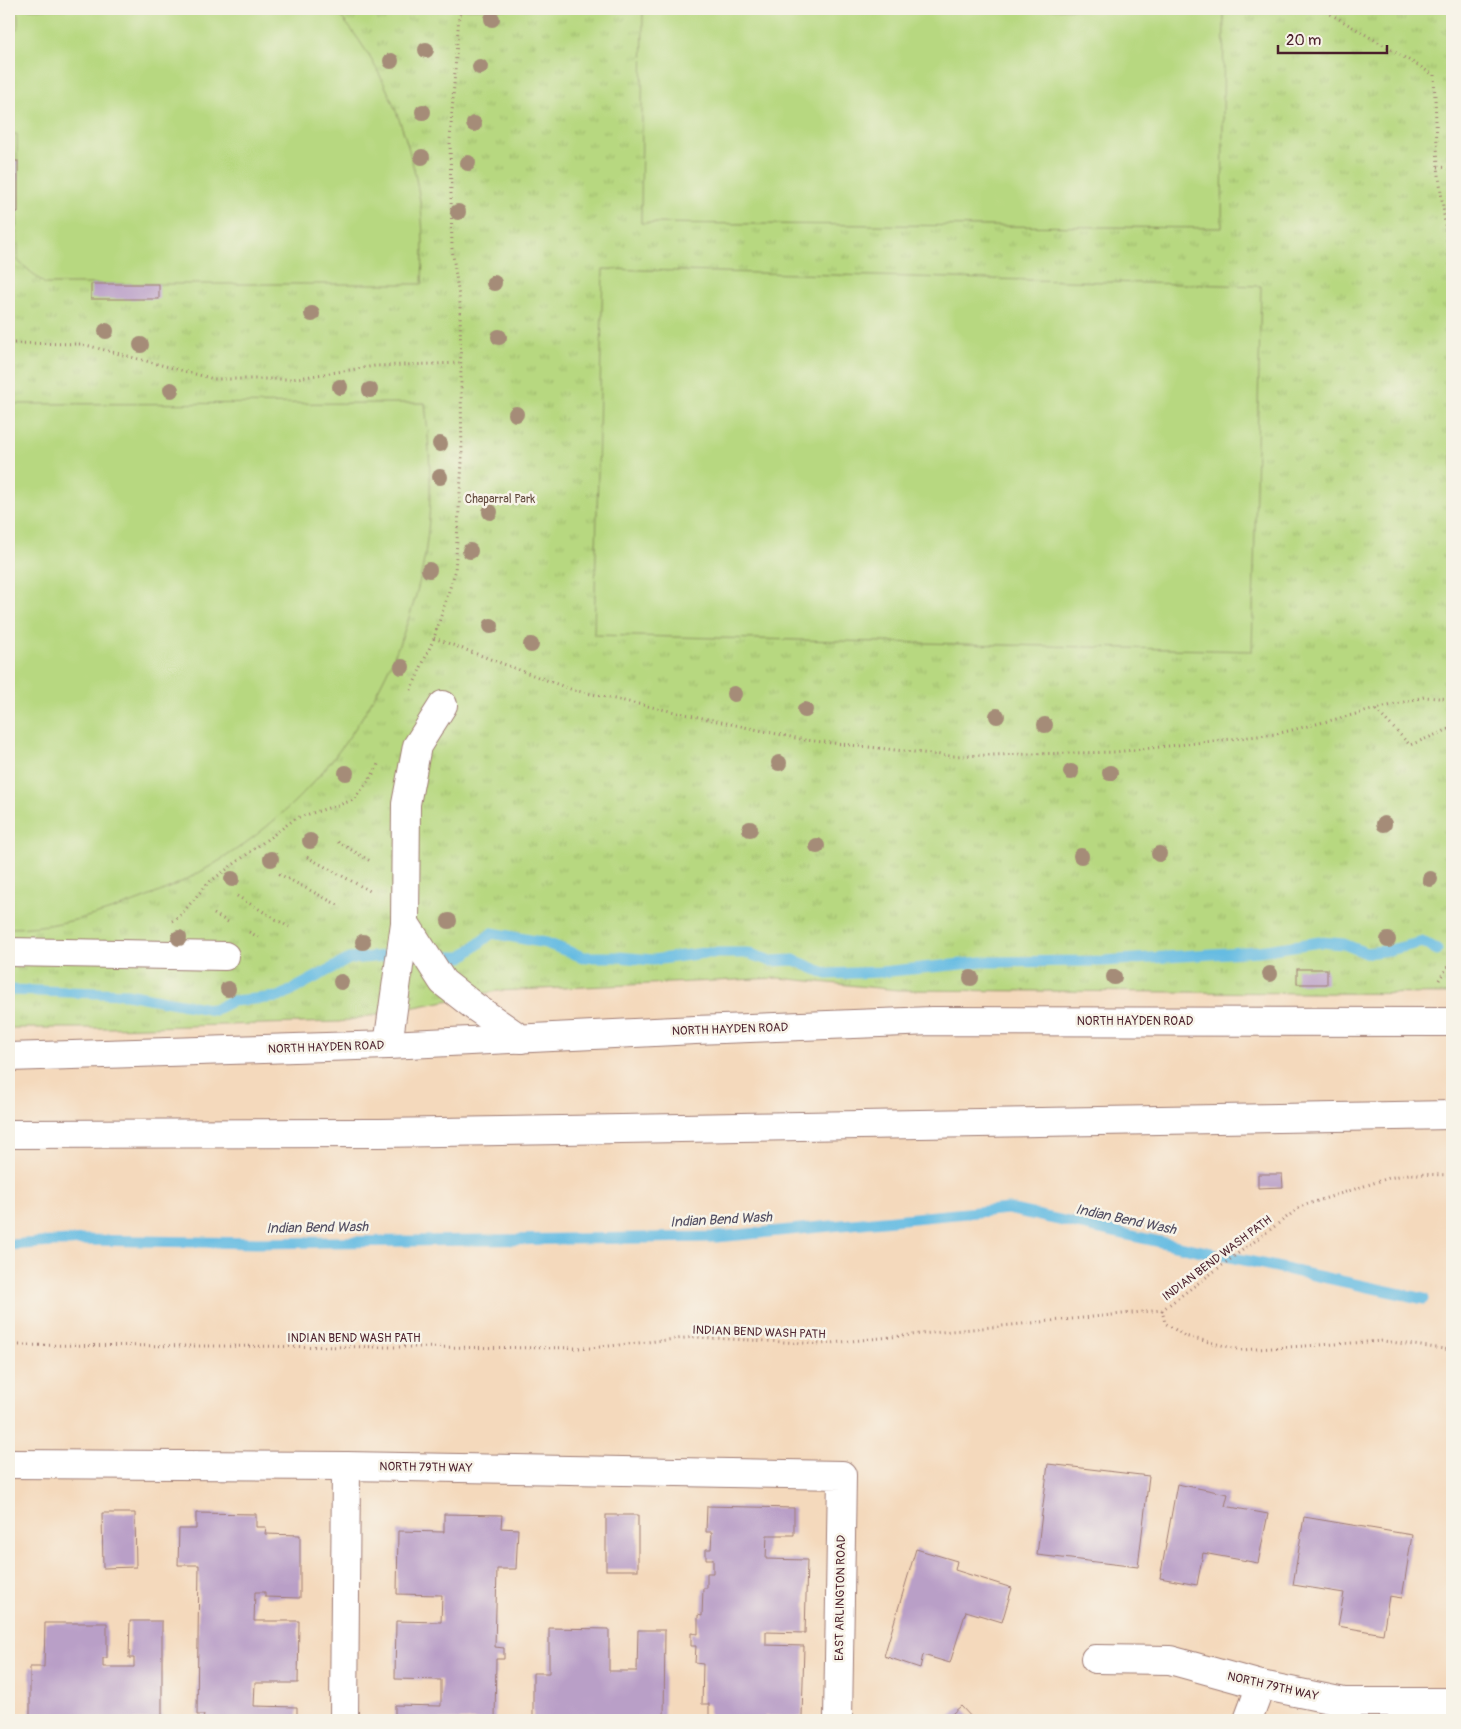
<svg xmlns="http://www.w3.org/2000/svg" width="1461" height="1729" viewBox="0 0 1461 1729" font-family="Pangolin,sans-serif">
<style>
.grass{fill:url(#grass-tufts);stroke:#807c56}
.pitch{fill:#b7d880;stroke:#807c56}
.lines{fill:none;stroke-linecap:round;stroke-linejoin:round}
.stream{stroke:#66bce2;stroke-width:11}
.building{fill:#b99fc7}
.minor-casing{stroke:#9f7c74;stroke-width:30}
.major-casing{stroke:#9f7c74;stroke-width:30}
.path{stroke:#9f7c74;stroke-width:3;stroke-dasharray:1 4;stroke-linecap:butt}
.minor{stroke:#fff;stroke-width:28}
.major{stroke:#fff;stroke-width:28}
.tree{fill:#a58c78}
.labels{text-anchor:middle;stroke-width:5;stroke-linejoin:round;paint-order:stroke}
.park-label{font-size:12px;fill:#654d40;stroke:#f7f3e8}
.street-label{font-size:12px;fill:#4a1f2b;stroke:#f7f3e8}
.water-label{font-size:14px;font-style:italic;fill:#524e62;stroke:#f7f3e8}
</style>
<defs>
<pattern id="grass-tufts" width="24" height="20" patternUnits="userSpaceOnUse" patternTransform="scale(1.25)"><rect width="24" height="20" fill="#b7d880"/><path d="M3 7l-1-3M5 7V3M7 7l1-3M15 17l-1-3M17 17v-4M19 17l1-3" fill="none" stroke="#9fb96f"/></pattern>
</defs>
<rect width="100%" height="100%" fill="#f7f3e8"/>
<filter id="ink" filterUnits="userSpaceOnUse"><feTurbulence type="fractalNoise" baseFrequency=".02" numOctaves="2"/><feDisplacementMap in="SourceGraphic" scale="10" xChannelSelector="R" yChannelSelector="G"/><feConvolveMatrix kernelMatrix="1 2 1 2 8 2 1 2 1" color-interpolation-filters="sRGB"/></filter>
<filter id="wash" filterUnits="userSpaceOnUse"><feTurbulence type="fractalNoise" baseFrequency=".0096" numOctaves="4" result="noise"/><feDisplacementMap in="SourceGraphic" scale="20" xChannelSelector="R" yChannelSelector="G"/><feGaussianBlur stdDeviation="1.12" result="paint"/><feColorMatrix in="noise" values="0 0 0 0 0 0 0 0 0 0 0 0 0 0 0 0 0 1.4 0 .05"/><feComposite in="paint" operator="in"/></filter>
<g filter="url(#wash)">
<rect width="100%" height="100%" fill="#f4d9bc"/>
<path class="grass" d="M9 9H1452V994L898 990 779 978 496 991 339 1022 108 1028H9Z"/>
<g class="pitch">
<path d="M18 9H334C381 59 410 134 420 201 424 228 423 256 422 284H45L18 261 17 134H9V29H18Z"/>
<path d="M643 9H1224L1222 228 641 223Z"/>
<path d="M603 269 1261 286 1252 651 594 635Z"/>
<path d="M425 403C432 468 434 532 416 595 374 743 267 859 120 907 85 919 46 928 9 928V404Z"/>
</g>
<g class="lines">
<g class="stream">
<path d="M429 957H462L492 933 546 943 583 957H618L653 960 704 953H747L771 961 794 960 827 974 881 972 982 962 1104 961 1259 951 1320 942 1344 944 1366 953 1390 950 1423 942 1437 950"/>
<path d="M9 990 127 994 214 1010 232 1001 279 997 349 959 385 956H401"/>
<path d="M9 1245 84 1240 257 1243 717 1237 1008 1209 1424 1299"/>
</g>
</g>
<g id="blocks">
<g class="building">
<rect x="9" y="161" width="9" height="51"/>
<rect x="91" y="284" width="68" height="15"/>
<rect x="1297" y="969" width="30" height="15"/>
<path d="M1258 1174H1282L1283 1187 1258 1188Z"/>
<path d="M1048 1464 1149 1476 1138 1567 1037 1555Z"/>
<path d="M1177 1484 1228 1494 1225 1506 1268 1514 1258 1563 1203 1553 1197 1585 1160 1578Z"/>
<path d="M707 1506 794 1508V1535H767L766 1559 807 1560 805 1633 766 1632V1645L804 1646 802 1717 765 1716V1720H709V1704H702L703 1664 695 1663 696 1646H691V1633L698 1634V1615L702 1616 703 1588H707V1573H713V1559H706V1549H711L712 1532H706Z"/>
<path d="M102 1513H135L136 1567 103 1568Z"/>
<path d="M196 1513 256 1514V1527H266L265 1534 300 1535V1598L265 1597V1592H255L254 1621H299L298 1683H255L254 1706 297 1707V1720H203L204 1715H197L199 1565H178L179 1529H196Z"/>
<path d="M444 1514 502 1515 501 1528 518 1529 516 1569H497L495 1647 504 1648V1659H496L495 1720H395V1705L441 1706V1680L395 1679 396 1621 441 1622 442 1595 397 1594 398 1531 444 1532Z"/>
<rect x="606" y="1515" width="32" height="55"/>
<path d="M1304 1517 1412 1535 1402 1598 1389 1596 1383 1634 1338 1626 1344 1593 1293 1585Z"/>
<path d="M916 1549 957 1561 955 1570 1012 1588 1002 1622 966 1611 950 1663 923 1655 920 1668 884 1656Z"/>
<path d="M130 1621H162V1720H30V1667H44L45 1623H107V1658H103V1667H134V1658H129Z"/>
<path d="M549 1628 609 1629V1671H637L638 1630H665L664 1720H533V1673H549Z"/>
<path d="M961 1706 974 1720H945Z"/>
</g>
</g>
</g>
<g filter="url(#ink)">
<use href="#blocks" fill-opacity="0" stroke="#9f7c74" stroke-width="1"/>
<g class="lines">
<g class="minor-casing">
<g id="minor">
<path d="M9 952 225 956"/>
<path d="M388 1045 405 923 406 804 417 746 443 705"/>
<path d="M9 1464 346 1466 842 1475 838 1720"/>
<path d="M1095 1659 1170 1660 1261 1685 1344 1702H1452"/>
<path d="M344 1720 346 1466"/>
<path d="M1248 1720 1261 1685"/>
</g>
</g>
<g class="major-casing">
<g id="major">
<path d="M405 923 443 982 475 1007 521 1039"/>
<path d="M9 1057 388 1045 695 1030 932 1021 1452 1022"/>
<path d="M9 1134 380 1133 1452 1115"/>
</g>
</g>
<g class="path">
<path d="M1322 9 1434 75 1438 167 1452 280"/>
<path d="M1438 167 1452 168"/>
<path d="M9 343 82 344 214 379H292L375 366 461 363"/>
<path d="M434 638 573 690 805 740 950 756 1115 752 1276 734 1424 697 1452 699"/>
<path d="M411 690 434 638 455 572 462 462 460 304 452 248 450 140 459 15 464 9"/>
<path d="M1452 696 1450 699 1452 717"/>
<path d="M1376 710 1410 745 1452 728"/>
<path d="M338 842 372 862"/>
<path d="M307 857 370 891"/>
<path d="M279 874 338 905"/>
<path d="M237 896 289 927"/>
<path d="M214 914 230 923"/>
<path d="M172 921 178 918 207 884 296 818 354 800 375 771 379 762"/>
<path d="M249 932 262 939"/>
<path d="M1439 980 1452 960"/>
<path d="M1162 1310 1165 1323 1185 1336 1241 1350 1383 1341 1452 1350"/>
<path d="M9 1345 590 1348 695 1337 821 1344 1162 1310 1302 1206 1389 1178 1409 1174 1452 1175"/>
</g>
<use href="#minor" class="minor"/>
<use href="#major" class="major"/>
</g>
<g class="tree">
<circle cx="492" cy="19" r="8"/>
<circle cx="426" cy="50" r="8"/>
<circle cx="391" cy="61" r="8"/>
<circle cx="480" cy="67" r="8"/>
<circle cx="423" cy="112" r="8"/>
<circle cx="474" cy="124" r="8"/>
<circle cx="422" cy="157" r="8"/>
<circle cx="468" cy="163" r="8"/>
<circle cx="458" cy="212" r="8"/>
<circle cx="494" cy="283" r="8"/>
<circle cx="312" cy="314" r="8"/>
<circle cx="106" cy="331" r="8"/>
<circle cx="499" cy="337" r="8"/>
<circle cx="141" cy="345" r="8"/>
<circle cx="340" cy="387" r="8"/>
<circle cx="171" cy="390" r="8"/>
<circle cx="370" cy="390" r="8"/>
<circle cx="516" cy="414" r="8"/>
<circle cx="440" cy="444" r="8"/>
<circle cx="440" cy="477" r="8"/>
<circle cx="490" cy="512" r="8"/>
<circle cx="470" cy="551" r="8"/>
<circle cx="429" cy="570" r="8"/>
<circle cx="491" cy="626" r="8"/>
<circle cx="531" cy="645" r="8"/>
<circle cx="402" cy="667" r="8"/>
<circle cx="734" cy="694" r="8"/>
<circle cx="805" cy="710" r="8"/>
<circle cx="997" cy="716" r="8"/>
<circle cx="1045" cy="725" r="8"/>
<circle cx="779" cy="763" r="8"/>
<circle cx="1071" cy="772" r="8"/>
<circle cx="346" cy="773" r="8"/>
<circle cx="1110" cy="773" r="8"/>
<circle cx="1384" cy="824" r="8"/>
<circle cx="750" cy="829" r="8"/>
<circle cx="310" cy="841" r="8"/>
<circle cx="817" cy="846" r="8"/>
<circle cx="1159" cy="854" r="8"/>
<circle cx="1081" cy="856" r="8"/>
<circle cx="271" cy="859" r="8"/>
<circle cx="232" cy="879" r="8"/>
<circle cx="1430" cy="879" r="8"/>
<circle cx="449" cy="921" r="8"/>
<circle cx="179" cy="938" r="8"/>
<circle cx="1388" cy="940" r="8"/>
<circle cx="363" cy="942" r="8"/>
<circle cx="1270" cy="974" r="8"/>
<circle cx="1114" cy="977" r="8"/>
<circle cx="971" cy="978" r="8"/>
<circle cx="341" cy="982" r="8"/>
<circle cx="228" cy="989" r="8"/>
</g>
</g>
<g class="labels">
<g class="park-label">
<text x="500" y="503">Chaparral Park</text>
</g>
<g class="street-label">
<text x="1135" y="1025">NORTH HAYDEN ROAD</text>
<text transform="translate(730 1029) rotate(-2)" y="4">NORTH HAYDEN ROAD</text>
<text transform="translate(326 1047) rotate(-2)" y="4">NORTH HAYDEN ROAD</text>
<text transform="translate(1217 1258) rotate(-37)" y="4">INDIAN BEND WASH PATH</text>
<text transform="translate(759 1332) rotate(2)" y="4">INDIAN BEND WASH PATH</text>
<text x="354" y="1342">INDIAN BEND WASH PATH</text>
<text transform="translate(426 1467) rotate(1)" y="4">NORTH 79TH WAY</text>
<text transform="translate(840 1598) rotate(-89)" y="4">EAST ARLINGTON ROAD</text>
<text transform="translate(1273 1686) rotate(13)" y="4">NORTH 79TH WAY</text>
</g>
<g class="water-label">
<text transform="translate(721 1219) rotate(-3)" y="5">Indian Bend Wash</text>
<text transform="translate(1126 1219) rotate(12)" y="5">Indian Bend Wash</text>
<text transform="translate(317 1227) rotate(-1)" y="5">Indian Bend Wash</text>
</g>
</g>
<rect width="1461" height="1729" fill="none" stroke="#f7f3e8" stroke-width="30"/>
<path d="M1278 45v8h109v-8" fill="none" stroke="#4a1f2b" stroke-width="2.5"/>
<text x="1286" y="45" font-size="15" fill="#4a1f2b" stroke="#f7f3e8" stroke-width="4" paint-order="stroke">20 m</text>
</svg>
